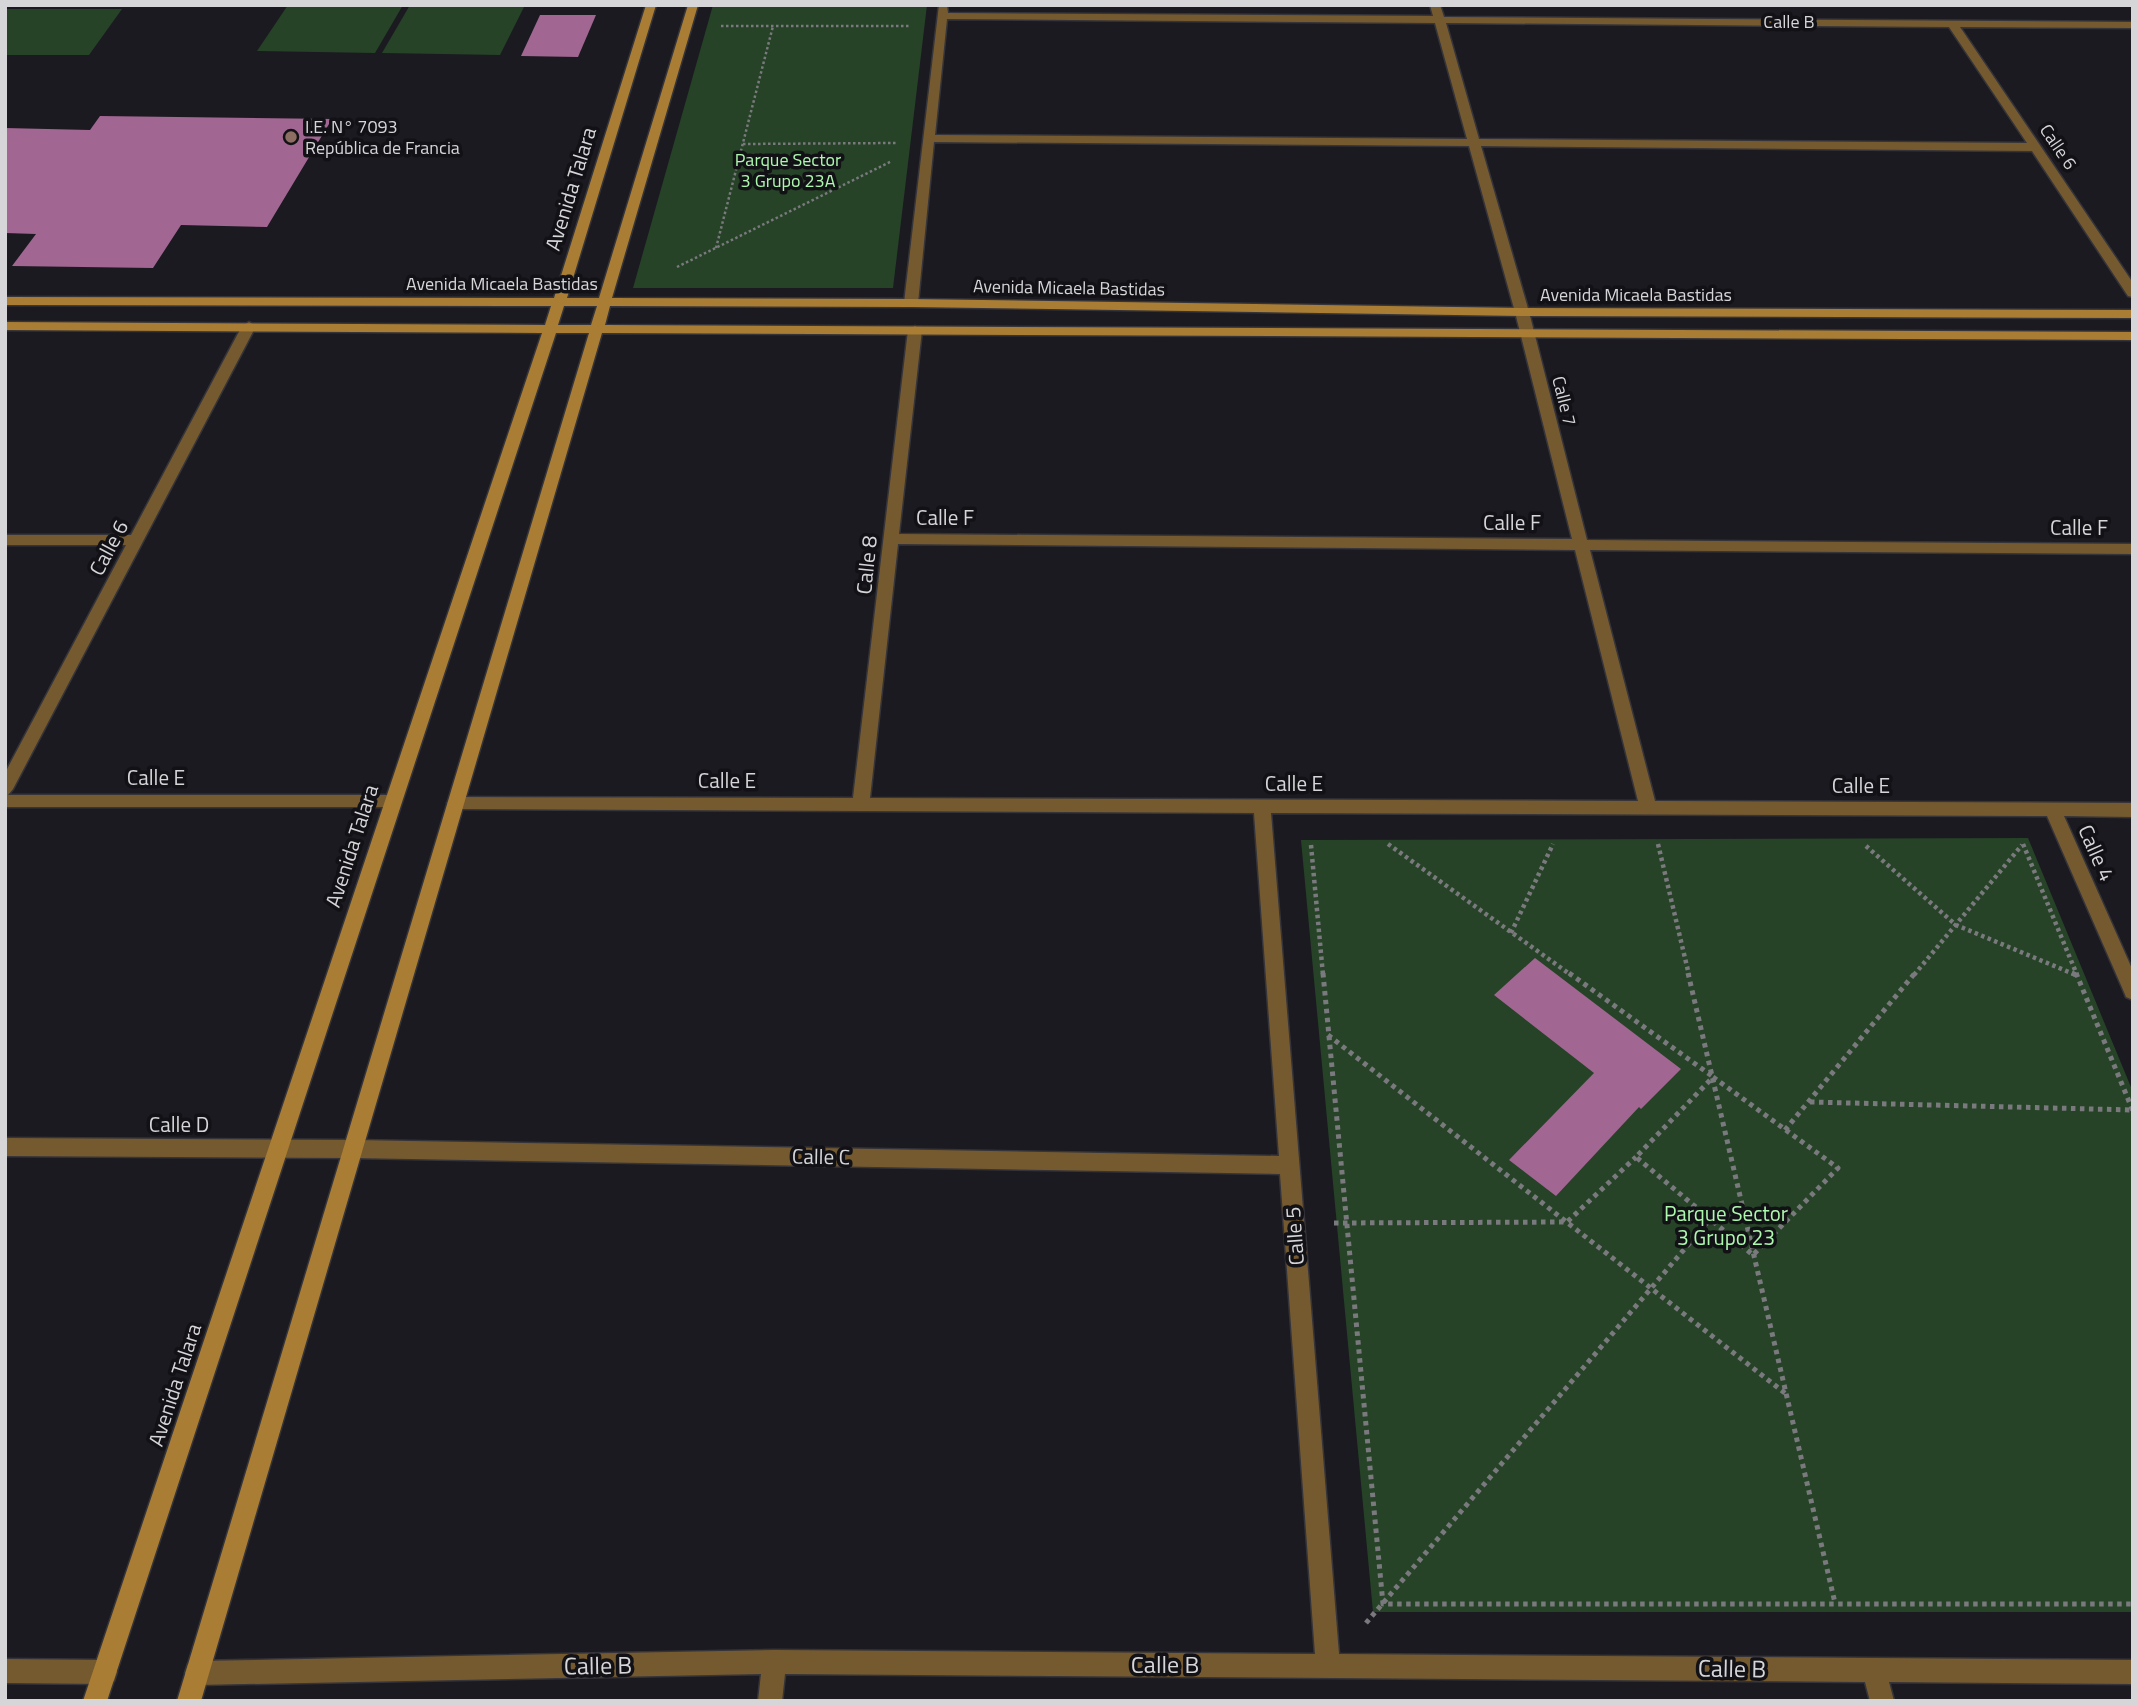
<svg xmlns="http://www.w3.org/2000/svg" width="2138" height="1706" viewBox="0 0 2138 1706" font-family="'Titillium Web',sans-serif">
<style>
.green{fill:#264327}
.building{fill:#a16692}
.lines{fill:none;stroke-linecap:round;stroke-linejoin:round}
.street-casing{stroke:#35343a;stroke-width:3}
.secondary-casing{stroke:#35343a;stroke-width:3}
.path-far2{stroke:#7a7a7e;stroke-width:2.5;stroke-dasharray:2.5 2.5;stroke-linecap:butt}
.path-far1{stroke:#7a7a7e;stroke-width:4.5;stroke-dasharray:3.5 3.5;stroke-linecap:butt}
.path{stroke:#7a7a7e;stroke-width:5;stroke-dasharray:4.5 4.5;stroke-linecap:butt}
.street{fill:#755a2f;fill-rule:evenodd}
.secondary{fill:#a97d33;fill-rule:evenodd}
.education-dot{fill:#8d6e63;stroke:#121116;stroke-width:2.5}
.labels{text-anchor:middle;stroke-width:7;stroke-linejoin:round;paint-order:stroke}
.far-street-label{font-size:18px;fill:#d6d6d9;stroke:#121116}
.far-poi-label{font-size:18px;fill:#d6d6d9;stroke:#121116;text-anchor:start}
.far-park-label{font-size:18px;fill:#acf8ad;stroke:#121116}
.street-label{font-size:21px;fill:#d6d6d9;stroke:#121116}
.park-label{font-size:21px;fill:#acf8ad;stroke:#121116}
.near-street-label{font-size:24px;fill:#d6d6d9;stroke:#121116}
</style>
<rect width="100%" height="100%" fill="#1b1a20"/>
<g class="green">
<path d="M288 5H403L375 53 257 51Z"/>
<path d="M410 5H525L500 55 382 53Z"/>
<path d="M713 5H927L893 288H633Z"/>
<path d="M5 9H122L89 55H5Z"/>
<path d="M2028 838 2133 1092V1612H1373L1301 840Z"/>
</g>
<g class="building">
<path d="M540 15H596L578 57 521 56Z"/>
<path d="M100 116 332 119 267 227 181 225 153 268 12 266 36 234 5 233V128L90 130Z"/>
<path d="M1535 958 1681 1069 1641 1109 1639 1107 1556 1196 1509 1160 1594 1073 1494 995Z"/>
</g>
<g class="lines">
<g class="street-casing">
<g id="street">
<path d="M939 5H947L948 13 1433 16 1430 5H1440L1444 17 2133 22V28L1960 27 2133 283V297L2128 296 2032 151 1481 146 1529 312 1587 540 2133 544V554L1590 550 1655 801 2133 803V817L2064 816 2133 971V1000L2126 997 2124 992 2047 816 1271 813 1339 1654 2133 1660V1684L1889 1682 1894 1701H1870L1865 1682 785 1674 782 1701H758L761 1674 197 1685 188 1682 185 1673 188 1664 197 1661 774 1650 1315 1654 1280 1174 353 1158 5 1156V1138L353 1140 1279 1156 1254 813 456 809 447 803 456 797 853 798 908 330 915 326 922 330 899 534 1572 539 1515 312 1469 146 934 142 918 303 916 306H906L904 303ZM947 19 1435 23 1467 139 935 135ZM1446 23 1949 27 2027 143 1479 139ZM898 544 1575 550 1638 801 870 798Z"/>
<path d="M249 322 256 326 13 789 8 795H391L400 801 391 807H5V773L126 545H5V535H131L242 326Z"/>
<path d="M5 1659 105 1660 114 1663 117 1672 114 1681 105 1684 5 1683Z"/>
</g>
</g>
<g class="secondary-casing">
<path id="secondary" d="M646 5H656L567 298H599L688 5H698L612 298 911 299 1522 308 2133 310V318L1522 316 911 307 610 306 605 325 2133 332V340L602 333 201 1701H177L589 333H556L107 1701H83L542 333 5 330V322L545 325 551 306 5 305V297L554 298ZM564 306H597L591 325H558Z"/>
</g>
<g class="path-far2">
<path d="M721 26H909"/>
<path d="M743 144 896 143"/>
<path d="M716 248 773 26"/>
<path d="M677 267 892 161"/>
</g>
<g class="path-far1">
<path d="M1388 844 1571 975"/>
<path d="M1658 844 1689 975"/>
<path d="M2023 844 2077 975"/>
<path d="M1311 845 1323 975"/>
<path d="M1866 846 1956 925 2076 975"/>
<path d="M1511 933 1553 844"/>
<path d="M1914 975 2022 845"/>
</g>
<g class="path">
<path d="M1323 973 1383 1604H2133"/>
<path d="M1569 973 1712 1076"/>
<path d="M1688 973 1835 1603"/>
<path d="M2072 973 2076 975"/>
<path d="M2076 973 2133 1111"/>
<path d="M1328 1035 1786 1394"/>
<path d="M1713 1077 1838 1168 1753 1255 1636 1157Z"/>
<path d="M1810 1102 2133 1110"/>
<path d="M1785 1130 1915 973"/>
<path d="M1334 1223 1567 1222 1636 1157"/>
<path d="M1366 1623 1710 1219"/>
</g>
<use href="#street" class="street"/>
<use href="#secondary" class="secondary"/>
</g>
<circle class="education-dot" cx="291" cy="137" r="7"/>
<g class="labels">
<g class="far-street-label">
<text x="1789" y="28">Calle B</text>
<text transform="translate(2058 147) rotate(56)" y="6">Calle 6</text>
<text x="502" y="290">Avenida Micaela Bastidas</text>
<text transform="translate(1069 288) rotate(1)" y="6">Avenida Micaela Bastidas</text>
<text x="1636" y="301">Avenida Micaela Bastidas</text>
<text transform="translate(1564 401) rotate(76)" y="6">Calle 7</text>
</g>
<g class="far-poi-label">
<text x="305" y="133">I.E. N° 7093<tspan x="305" dy="21">República de Francia</tspan></text>
</g>
<g class="far-park-label">
<text x="788" y="166">Parque Sector<tspan x="788" dy="21">3 Grupo 23A</tspan></text>
</g>
<g class="street-label">
<text transform="translate(571 189) rotate(-73)" y="7">Avenida Talara</text>
<text x="945" y="525">Calle F</text>
<text x="1512" y="530">Calle F</text>
<text x="2079" y="535">Calle F</text>
<text transform="translate(109 548) rotate(-62)" y="7">Calle 6</text>
<text transform="translate(867 565) rotate(-84)" y="7">Calle 8</text>
<text x="156" y="785">Calle E</text>
<text x="727" y="788">Calle E</text>
<text x="1294" y="791">Calle E</text>
<text x="1861" y="793">Calle E</text>
<text transform="translate(352 846) rotate(-72)" y="7">Avenida Talara</text>
<text transform="translate(2096 853) rotate(66)" y="7">Calle 4</text>
<text x="179" y="1132">Calle D</text>
<text transform="translate(821 1157) rotate(1)" y="7">Calle C</text>
<text transform="translate(1295 1236) rotate(-94)" y="7">Calle 5</text>
<text transform="translate(175 1385) rotate(-72)" y="7">Avenida Talara</text>
</g>
<g class="park-label">
<text x="1726" y="1221">Parque Sector<tspan x="1726" dy="24">3 Grupo 23</tspan></text>
</g>
<g class="near-street-label">
<text x="1165" y="1673">Calle B</text>
<text transform="translate(598 1666) rotate(-1)" y="8">Calle B</text>
<text transform="translate(1732 1669) rotate(1)" y="8">Calle B</text>
</g>
</g>
<rect width="2138" height="1706" fill="none" stroke="#d6d6d9" stroke-width="14"/>
</svg>
